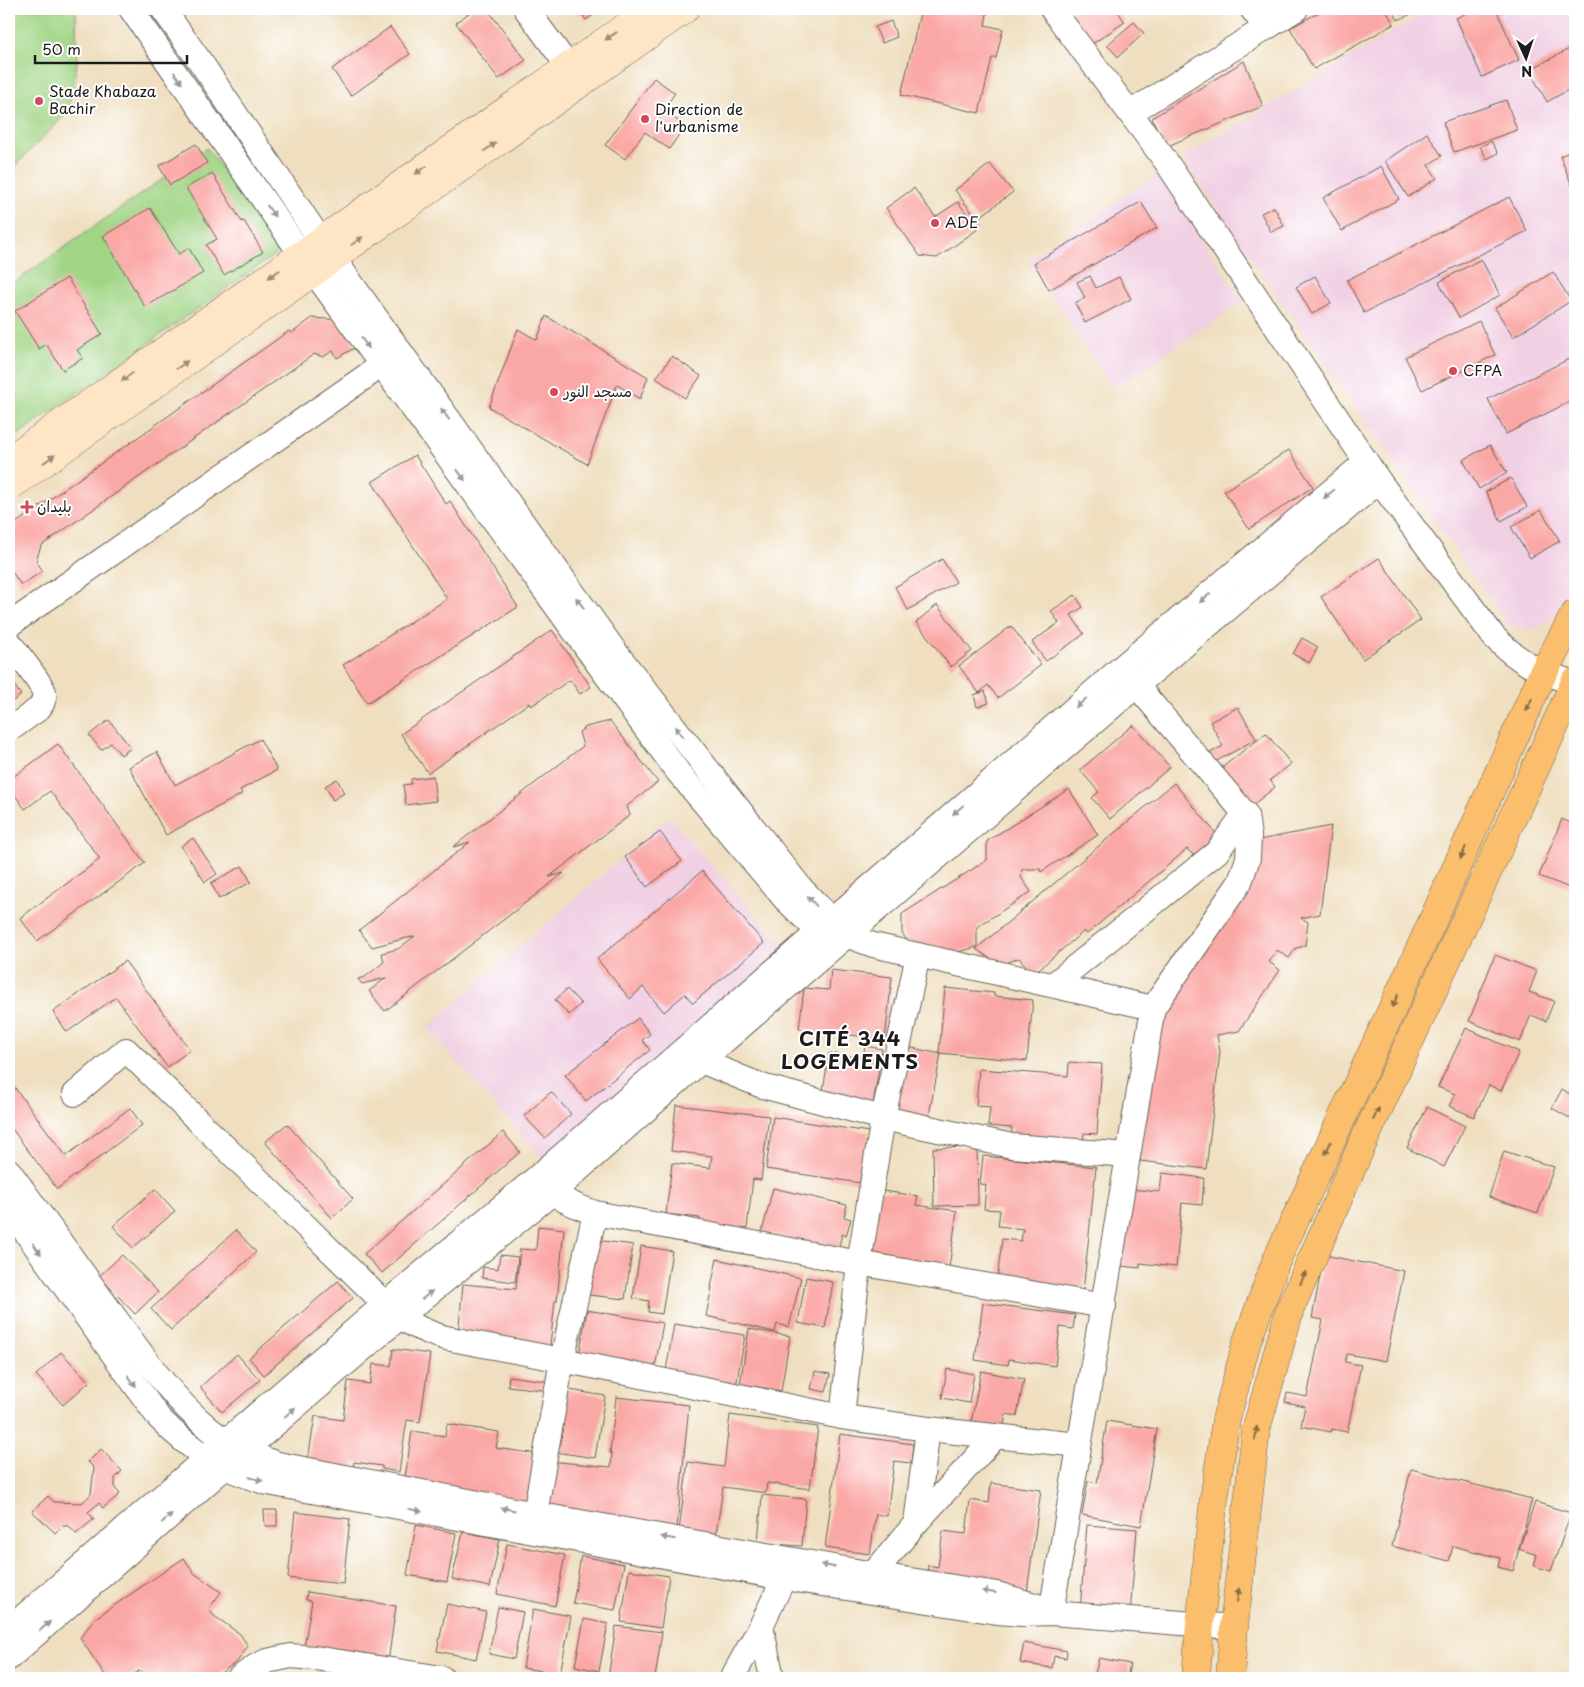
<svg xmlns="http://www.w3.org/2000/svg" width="1584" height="1687" viewBox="0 0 1584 1687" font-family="'Playpen Sans','Playpen Sans Arabic',sans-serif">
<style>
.built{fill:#f1d0e4}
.green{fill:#a1d586;stroke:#5e7851}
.building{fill:#faa8a6}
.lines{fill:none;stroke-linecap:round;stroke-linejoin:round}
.street-casing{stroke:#666055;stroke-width:26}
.secondary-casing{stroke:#666055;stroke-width:29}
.primary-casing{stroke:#666055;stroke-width:29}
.street{stroke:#fff;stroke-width:24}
.secondary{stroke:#fde5c5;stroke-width:28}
.primary{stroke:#fabe6d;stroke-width:28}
.oneway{fill:#988b79}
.oneway2{fill:#999}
.oneway3{fill:#8b6d44}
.poi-dot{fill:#d1495b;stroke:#fff;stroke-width:2}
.labels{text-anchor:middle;stroke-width:4;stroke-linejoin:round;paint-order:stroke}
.poi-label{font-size:15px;fill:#1c1c1c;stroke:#fff;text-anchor:start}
.district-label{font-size:20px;font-weight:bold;letter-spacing:1px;fill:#1c1c1c;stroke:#fff}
</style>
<rect width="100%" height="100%" fill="#fff"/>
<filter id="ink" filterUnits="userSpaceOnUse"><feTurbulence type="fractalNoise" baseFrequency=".02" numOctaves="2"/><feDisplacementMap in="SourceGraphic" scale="10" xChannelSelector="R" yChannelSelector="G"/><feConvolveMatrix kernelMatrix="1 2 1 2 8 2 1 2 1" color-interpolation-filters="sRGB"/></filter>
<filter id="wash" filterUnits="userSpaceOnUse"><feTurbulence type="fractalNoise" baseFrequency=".0096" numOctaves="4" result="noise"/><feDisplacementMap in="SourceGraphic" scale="20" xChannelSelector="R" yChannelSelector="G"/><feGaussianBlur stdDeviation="1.12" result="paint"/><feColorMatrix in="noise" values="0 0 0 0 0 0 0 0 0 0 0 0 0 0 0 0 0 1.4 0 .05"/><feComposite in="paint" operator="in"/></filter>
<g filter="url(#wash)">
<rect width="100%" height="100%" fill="#efdfc0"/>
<g class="built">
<path d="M1431 9H1575V585L1564 611 1537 629 1508 625 1182 158Z"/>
<path d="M1158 174 1243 302 1113 388 1028 260Z"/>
<path d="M669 817 785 948 543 1159 427 1028Z"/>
</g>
<g class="green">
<path d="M9 9H76L77 62 74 87 66 114 9 172Z"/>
<path d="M207 148 280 251 9 441V286Z"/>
</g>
<g id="blocks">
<g class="building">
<path d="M474 9H487L526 60 499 79 456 23Z"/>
<path d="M578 9H601L586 20Z"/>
<path d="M921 9H988L985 25 1003 29 996 58H992L979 113 901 95Z"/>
<path d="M1078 9H1116L1125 22 1089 46 1064 18Z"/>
<path d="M1325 9H1385L1394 24 1314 69 1290 28Z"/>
<path d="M1392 9H1422L1398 20Z"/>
<path d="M1475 9H1496L1519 60 1482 77 1456 18Z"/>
<path d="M891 21 897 37 882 43 875 27Z"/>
<path d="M1134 22 1144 33 1118 57 1107 45Z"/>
<path d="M390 27 410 54 351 96 332 69Z"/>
<path d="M1575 46V86L1547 102 1529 70Z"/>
<path d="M1244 61 1263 106 1165 147 1152 118Z"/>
<path d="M654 78 675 93 663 110 685 126 669 149 645 132 625 159 605 145Z"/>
<path d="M1506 100 1517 130 1454 152 1443 122Z"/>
<path d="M1427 133 1442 156 1428 165 1437 178 1408 197 1385 161Z"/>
<path d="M1491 141 1498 153 1487 159 1480 147Z"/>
<path d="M196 144 207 163 170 185 159 166Z"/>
<path d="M1575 150V193L1560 156Z"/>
<path d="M990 164 1013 192 977 219 955 190Z"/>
<path d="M1381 166 1399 199 1342 231 1323 198Z"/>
<path d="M212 173 242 222 244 221 263 252 224 275 206 245 217 239 186 188Z"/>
<path d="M914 188 935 217 958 202 978 229 937 258 920 256 886 208Z"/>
<path d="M1509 197 1527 231 1364 313 1347 280Z"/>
<path d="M1141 202 1157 228 1049 290 1034 263Z"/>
<path d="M1274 207 1284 226 1271 232 1261 213Z"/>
<path d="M150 208 179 254 189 248 203 273 145 307 103 236Z"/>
<path d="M1481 259 1500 295 1459 318 1439 282Z"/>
<path d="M1553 272 1571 301 1513 337 1495 308Z"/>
<path d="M1090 276 1096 288 1119 277 1131 299 1085 323 1075 303 1085 298 1077 282Z"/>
<path d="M1315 276 1331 303 1312 314 1296 287Z"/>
<path d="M67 278 102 334 77 350 83 358 63 370 46 344 39 349 15 311Z"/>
<path d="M546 316 648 377 640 399 617 385 587 464 489 407 518 329 537 340Z"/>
<path d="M312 318 341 320 356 347 337 358 333 351 323 357 314 354 41 546 36 561 43 571 21 585 10 569 9 570V528L289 331 292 333Z"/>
<path d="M1479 321 1495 355 1422 390 1405 357Z"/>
<path d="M672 356 701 376 685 398 656 378Z"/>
<path d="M1569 359 1575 371V399L1506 434 1488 399Z"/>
<path d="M1490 445 1507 473 1479 489 1463 460Z"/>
<path d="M1289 450 1313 487 1249 529 1224 491Z"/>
<path d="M415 455 446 504 450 501 518 607 367 703 343 665 447 599 372 482Z"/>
<path d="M1511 478 1527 507 1501 521 1486 492Z"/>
<path d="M1541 510 1560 541 1530 558 1511 527Z"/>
<path d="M1379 558 1421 620 1363 659 1321 597Z"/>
<path d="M942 559 956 582 908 610 895 587Z"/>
<path d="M1075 595 1083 607 1071 615 1084 634 1046 661 1032 642 1059 623 1051 611Z"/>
<path d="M937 605 972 651 951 667 916 622Z"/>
<path d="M1011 626 1041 665 998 698 988 685 979 693 959 666Z"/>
<path d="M552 630 591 687 580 694 570 680 531 706 529 703 428 773 401 734Z"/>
<path d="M1302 638 1318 647 1309 663 1293 654Z"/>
<path d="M9 678 21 695 9 704Z"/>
<path d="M985 691 989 703 977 707 974 695Z"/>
<path d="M1238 707 1256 739 1215 762 1210 753 1223 746 1210 722Z"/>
<path d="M109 720 131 748 121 755 111 743 101 750 89 735Z"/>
<path d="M610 721 658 782 627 806 630 815 549 877 564 873 385 1011 369 991 386 978 362 984 358 979 365 977 384 962 382 953 398 949 415 936 372 947 359 930 470 842 453 847 583 746 579 732 586 727Z"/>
<path d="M1133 725 1170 767 1110 819 1092 798 1099 792 1080 770Z"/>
<path d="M1266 733 1291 764 1270 780 1275 787 1249 808 1219 770Z"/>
<path d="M260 739 277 770 240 790 242 794 166 835 129 767 157 752 175 785Z"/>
<path d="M58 744 145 863 37 941 20 918 100 859 50 791 25 809 9 787V780Z"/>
<path d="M433 776 436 801 406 805 403 785 411 784V779Z"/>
<path d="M337 779 344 793 333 800 325 786Z"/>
<path d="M1174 783 1219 837 1195 857 1187 849 1087 934 1084 931 1033 974 1019 958 1000 965 976 949Z"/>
<path d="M1069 789 1098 835 1041 872 1040 869H1022L1021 877 1031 892 977 927V947L954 953 910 945 902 933V914L987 860V841Z"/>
<path d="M1562 819 1575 825V890L1539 876Z"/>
<path d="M1331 826 1320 914 1301 918 1308 922 1305 946 1296 948 1289 958 1277 950 1269 962 1280 970 1239 1031 1217 1035 1220 1052 1206 1169 1140 1161 1160 1013 1181 985 1255 875 1259 840Z"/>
<path d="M660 832 682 861 647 887 625 857Z"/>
<path d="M193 838 217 874 205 882 181 846Z"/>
<path d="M242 866 251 882 219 899 211 883Z"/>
<path d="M702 871 764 943 693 1003 685 994 664 1012 643 987 630 999 597 959Z"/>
<path d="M1495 955 1537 971 1529 992 1554 1001 1546 1021 1531 1015 1520 1042 1469 1021Z"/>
<path d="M125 961 190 1050 167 1067 116 997 67 1032 53 1012Z"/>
<path d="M831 970 892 977 885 1039 799 1029 804 988 829 990Z"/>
<path d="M945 988 994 993V996L1033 1000 1027 1061 939 1053Z"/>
<path d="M567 989 581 1004 569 1015 555 1000Z"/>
<path d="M638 1018 650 1034 642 1040 650 1050 586 1101 565 1075Z"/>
<path d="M1466 1028 1519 1052 1501 1091 1489 1085 1474 1117 1449 1106 1455 1094 1438 1087Z"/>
<path d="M865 1046 882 1049 873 1105 822 1097 829 1053 863 1058Z"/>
<path d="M903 1046 941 1054 928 1120 890 1112Z"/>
<path d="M1069 1062 1102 1064 1097 1134 1084 1133 1083 1146 1011 1138 1012 1128 988 1126 990 1107 976 1106 979 1069 1068 1076Z"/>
<path d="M9 1080 66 1156 130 1108 142 1125 57 1189 9 1125Z"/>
<path d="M1562 1089 1575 1097V1121L1552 1108Z"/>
<path d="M551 1092 571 1114 545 1138 524 1116Z"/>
<path d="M676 1105 769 1116 761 1180 753 1179 746 1236 699 1231 700 1218 666 1214 672 1163 710 1168 712 1156 671 1151Z"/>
<path d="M1427 1107 1465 1126 1444 1167 1407 1148Z"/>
<path d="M773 1117 869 1132 861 1183 766 1169Z"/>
<path d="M287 1124 353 1199 332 1218 265 1142Z"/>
<path d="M503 1132 520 1152 382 1273 364 1254Z"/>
<path d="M977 1147 978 1205 934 1206 933 1148Z"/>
<path d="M1504 1151 1554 1167 1538 1213 1489 1197Z"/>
<path d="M983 1156 1096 1167 1083 1292 997 1282 1002 1239 1021 1241 1023 1229 998 1226 1000 1210 984 1209 986 1185 980 1184Z"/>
<path d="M1162 1173 1204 1178 1202 1205 1182 1203 1176 1267 1140 1263V1268L1122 1266 1130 1189 1160 1192Z"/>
<path d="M773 1188 847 1205 844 1217 851 1219 846 1236 842 1234 838 1250 762 1232Z"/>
<path d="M155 1189 175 1211 133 1248 113 1226Z"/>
<path d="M876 1190 918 1196 916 1205 957 1211 949 1268 867 1256Z"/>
<path d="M538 1226 564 1229 557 1301H555L550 1346 458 1336 463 1284 516 1289 520 1249 536 1250Z"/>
<path d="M236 1230 256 1252 171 1330 151 1309Z"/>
<path d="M596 1240 633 1245 625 1299 589 1295Z"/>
<path d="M641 1246 672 1251 662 1314 648 1312 649 1301 633 1298Z"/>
<path d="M122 1255 158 1292 135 1314 99 1276Z"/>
<path d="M500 1255 518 1257 515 1282 482 1278 483 1267 498 1269Z"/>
<path d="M1324 1255 1404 1271 1386 1361 1347 1354 1345 1362 1361 1365 1347 1432 1332 1429 1331 1432 1301 1426 1305 1406 1285 1402 1287 1393 1307 1397 1323 1320 1312 1318Z"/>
<path d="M717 1259 801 1278 789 1327 777 1324 775 1332 706 1316 712 1287H711Z"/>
<path d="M806 1277 833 1282 825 1328 798 1323Z"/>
<path d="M338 1281 353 1298 264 1375 249 1358Z"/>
<path d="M983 1303 1075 1315 1073 1329 1060 1327 1055 1366 1009 1359 1008 1365 975 1360Z"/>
<path d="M587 1310 663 1323 654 1374 578 1360Z"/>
<path d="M674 1324 745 1335 736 1387 666 1371Z"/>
<path d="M749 1329 790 1336 781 1391 740 1384Z"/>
<path d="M393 1349 430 1354 420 1422 407 1420 399 1472 382 1469V1466L354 1462 353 1472 307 1466 315 1416 343 1420 348 1381 370 1384 373 1364 391 1366Z"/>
<path d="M61 1352 89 1382 63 1405 36 1375Z"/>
<path d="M237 1354 260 1380 222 1412 200 1387Z"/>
<path d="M947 1369 974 1374 969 1403 942 1398Z"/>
<path d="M815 1371 830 1374 826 1392 811 1389Z"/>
<path d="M981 1371 1024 1379 1017 1416 1006 1414 1003 1430 971 1423Z"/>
<path d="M509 1376 552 1382 550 1391 508 1386Z"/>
<path d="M564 1389 605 1396 595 1458 555 1452Z"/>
<path d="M616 1397 689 1405 677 1528 544 1513 549 1461 611 1467 612 1453H610Z"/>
<path d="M730 1415 818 1427 810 1489 767 1483 766 1493 723 1487 716 1535 679 1530 688 1462 724 1467Z"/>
<path d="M1107 1421 1157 1429 1141 1526 1082 1515 1088 1481 1097 1483Z"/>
<path d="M447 1424 499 1432 496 1448 538 1454 529 1509 404 1484 412 1431 445 1436Z"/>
<path d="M840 1434 913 1444 911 1463 894 1461 887 1516 876 1514 870 1554 825 1548Z"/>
<path d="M101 1449 122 1471 115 1478V1488L120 1494 103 1508 99 1503 88 1512 94 1519 76 1534 69 1526H62L55 1533 32 1511 48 1496 54 1502 82 1503 91 1494 94 1468 88 1462Z"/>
<path d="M1411 1469 1532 1499 1513 1571 1498 1567 1500 1558 1453 1546 1449 1561 1392 1546Z"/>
<path d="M991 1483 1041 1490 1027 1592 927 1578 928 1565 938 1567 943 1531 966 1534 970 1500 989 1503Z"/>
<path d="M762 1495 806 1499 802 1546 758 1543Z"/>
<path d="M1535 1502 1571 1513 1551 1571 1534 1566 1537 1555 1519 1549Z"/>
<path d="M264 1510H277V1526H265Z"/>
<path d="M295 1512 350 1519 343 1584 288 1578Z"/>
<path d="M416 1525 456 1533 447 1582 407 1575Z"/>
<path d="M1087 1525 1137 1529 1130 1614 1080 1610Z"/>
<path d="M463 1532 500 1539 490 1587 452 1579Z"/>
<path d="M507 1544 565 1555 555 1606 497 1594Z"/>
<path d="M581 1556 624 1564 615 1610 573 1603Z"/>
<path d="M184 1558 194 1573 221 1592 209 1609 213 1615 240 1634 248 1646 237 1662 222 1672 218 1678H139L142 1673 139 1671 127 1678H107L80 1638 94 1619Z"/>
<path d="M629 1570 669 1576 661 1628 621 1622Z"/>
<path d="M307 1592 396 1606 388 1662 304 1647 312 1601 306 1600Z"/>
<path d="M447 1604 486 1612 476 1659 437 1651Z"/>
<path d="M498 1607 523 1612 514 1659 489 1654Z"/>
<path d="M533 1609 571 1616 560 1674 523 1668Z"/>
<path d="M584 1619 608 1624 599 1671 575 1666Z"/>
<path d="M616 1626 662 1632 655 1678H608Z"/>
<path d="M1024 1643 1067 1651 1066 1658 1054 1656 1052 1668 1020 1663Z"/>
<path d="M1099 1658 1130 1664 1127 1678H1094Z"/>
</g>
</g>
</g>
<g filter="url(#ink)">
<use href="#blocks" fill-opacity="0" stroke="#666055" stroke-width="1"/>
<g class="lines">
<g class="street-casing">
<g id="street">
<path d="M131 9 301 254 601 668 678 772 785 899 830 943"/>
<path d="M163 9 204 67 321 241 617 654 800 887 846 935 873 945 1153 1008"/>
<path d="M526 9 568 66"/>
<path d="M1052 9 1165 160 1379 481 1494 637C1520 663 1539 672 1574 683"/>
<path d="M1252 9 1266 28"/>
<path d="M1130 113 1296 9"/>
<path d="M9 625 395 356"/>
<path d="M9 642C16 652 41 682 44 692 45 699 42 706 37 710L9 730"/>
<path d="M1054 984 1217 852 1245 813"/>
<path d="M688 1054 701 1061 762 1086 883 1118 1012 1146 1128 1155"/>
<path d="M75 1094 126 1050 385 1304C405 1322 421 1331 446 1338L562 1360 842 1417 928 1429 1079 1445"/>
<path d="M9 1171C43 1218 77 1265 111 1312 141 1353 169 1395 208 1428 228 1445 253 1455 278 1464L535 1514 873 1574 997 1594 1041 1607"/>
<path d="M539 1184C556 1197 574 1206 595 1213L859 1263 1104 1306"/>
<path d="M9 1209 159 1418C193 1453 221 1469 268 1483L784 1578 997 1612 1022 1614 1051 1613 1234 1627"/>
<path d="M842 1417 859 1263 883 1118 918 955"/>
<path d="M535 1514 562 1360 595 1213"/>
<path d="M916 1523 928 1429"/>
<path d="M873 1574 916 1523 996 1436"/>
<path d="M1051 1613 1153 1008 1240 882 1248 858 1249 836 1246 815 1126 673"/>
<path d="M761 1626 772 1678"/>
<path d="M9 1629 226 1441 385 1304 534 1180 1122 667 1366 462"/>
<path d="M9 1658 224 1468 400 1317 551 1194 701 1061 1136 686 1379 481"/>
<path d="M239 1678 256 1666 267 1661 291 1656 315 1658 442 1678"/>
<path d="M732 1678 761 1626 784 1578"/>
</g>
</g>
<g class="secondary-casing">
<g id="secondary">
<path d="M9 460 651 9"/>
<path d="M9 487 685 9"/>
</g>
</g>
<g class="primary-casing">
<g id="primary">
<path d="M1196 1678 1200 1624 1214 1499 1226 1420 1247 1341 1277 1259 1428 931 1543 673 1575 614"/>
<path d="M1230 1678 1234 1627 1256 1430 1290 1309 1361 1147 1575 682"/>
</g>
</g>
<use href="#street" class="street"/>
<use href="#secondary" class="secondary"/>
<use href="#primary" class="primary"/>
</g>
<defs><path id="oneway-solid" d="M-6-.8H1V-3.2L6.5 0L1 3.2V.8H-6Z" transform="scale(1.25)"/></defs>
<g class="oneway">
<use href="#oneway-solid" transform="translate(611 36) rotate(146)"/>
<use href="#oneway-solid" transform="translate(490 147) rotate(-35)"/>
<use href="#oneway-solid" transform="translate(421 170) rotate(145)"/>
<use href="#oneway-solid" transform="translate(357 241) rotate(-35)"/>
<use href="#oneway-solid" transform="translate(274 274) rotate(145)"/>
<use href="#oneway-solid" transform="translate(182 365) rotate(-35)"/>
<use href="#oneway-solid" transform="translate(127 377) rotate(145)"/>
<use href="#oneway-solid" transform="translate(49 459) rotate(-35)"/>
</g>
<g class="oneway2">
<use href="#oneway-solid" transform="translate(178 78) rotate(55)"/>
<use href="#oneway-solid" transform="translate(271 211) rotate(55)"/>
<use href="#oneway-solid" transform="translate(365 343) rotate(54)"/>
<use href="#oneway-solid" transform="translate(445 414) rotate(-126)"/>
<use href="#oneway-solid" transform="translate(461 475) rotate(54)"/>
<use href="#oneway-solid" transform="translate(1329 494) rotate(140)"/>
<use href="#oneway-solid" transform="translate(1205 598) rotate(140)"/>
<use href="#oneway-solid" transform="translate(580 603) rotate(-126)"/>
<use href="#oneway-solid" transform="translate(1081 703) rotate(139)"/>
<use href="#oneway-solid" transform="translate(679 732) rotate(-128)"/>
<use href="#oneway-solid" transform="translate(958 810) rotate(139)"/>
<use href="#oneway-solid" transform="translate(812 901) rotate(-132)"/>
<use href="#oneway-solid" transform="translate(37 1249) rotate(54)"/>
<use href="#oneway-solid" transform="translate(427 1295) rotate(-39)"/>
<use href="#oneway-solid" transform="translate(132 1381) rotate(54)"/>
<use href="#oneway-solid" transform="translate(290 1412) rotate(-41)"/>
<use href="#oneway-solid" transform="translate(256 1479) rotate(16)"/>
<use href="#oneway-solid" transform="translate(508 1509) rotate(-169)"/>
<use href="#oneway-solid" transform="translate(415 1510) rotate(10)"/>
<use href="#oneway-solid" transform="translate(167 1518) rotate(-41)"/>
<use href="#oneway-solid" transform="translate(668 1538) rotate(-170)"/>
<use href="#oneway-solid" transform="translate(828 1566) rotate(-170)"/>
<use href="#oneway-solid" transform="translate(989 1592) rotate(-171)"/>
<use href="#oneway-solid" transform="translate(45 1626) rotate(-41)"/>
</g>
<g class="oneway3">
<use href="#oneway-solid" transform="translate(1529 705) rotate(114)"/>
<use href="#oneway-solid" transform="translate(1463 853) rotate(114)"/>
<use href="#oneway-solid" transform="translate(1395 1001) rotate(115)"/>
<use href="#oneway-solid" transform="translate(1376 1114) rotate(-65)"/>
<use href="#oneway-solid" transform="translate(1328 1148) rotate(115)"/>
<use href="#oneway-solid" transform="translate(1303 1278) rotate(-66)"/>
<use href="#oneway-solid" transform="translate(1256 1433) rotate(-82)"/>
<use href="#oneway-solid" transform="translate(1238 1595) rotate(-83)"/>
</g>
</g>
<g class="poi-dot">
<circle cx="39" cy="101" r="5"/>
<circle cx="645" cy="119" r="5"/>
<circle cx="935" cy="223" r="5"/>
<circle cx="1453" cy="371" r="5"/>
<circle cx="554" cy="392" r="5"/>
<path d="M24.5 499.5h5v5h5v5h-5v5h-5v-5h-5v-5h5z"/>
</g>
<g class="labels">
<g class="poi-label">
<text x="49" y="97">Stade Khabaza<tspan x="49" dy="17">Bachir</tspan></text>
<text x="655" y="115">Direction de<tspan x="655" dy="17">l'urbanisme</tspan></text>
<text x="945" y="228">ADE</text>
<text x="1463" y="376">CFPA</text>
<text x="564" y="397">مسجد النور</text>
<text x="37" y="512">بليدان</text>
</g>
<g class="district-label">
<text x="850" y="1046">CITÉ 344<tspan x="850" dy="23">LOGEMENTS</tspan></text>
</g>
</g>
<rect width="1584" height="1687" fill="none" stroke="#fff" stroke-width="30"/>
<g transform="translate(1526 58) rotate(177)" stroke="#ffffff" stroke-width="4" paint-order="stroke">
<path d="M0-4L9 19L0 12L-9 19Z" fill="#1c1c1c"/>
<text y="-8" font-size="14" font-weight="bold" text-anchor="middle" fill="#1c1c1c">N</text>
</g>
<path d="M35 55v8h152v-8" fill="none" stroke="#1c1c1c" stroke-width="2.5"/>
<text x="42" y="55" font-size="15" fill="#1c1c1c" stroke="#ffffff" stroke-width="4" paint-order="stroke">50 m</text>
</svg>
